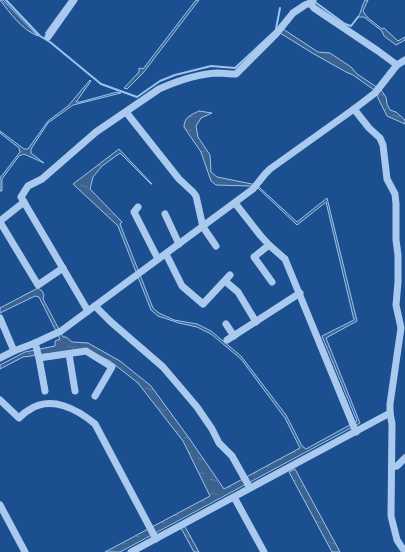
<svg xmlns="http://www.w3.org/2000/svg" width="405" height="552" viewBox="0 0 405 552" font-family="'Sofia Sans Condensed',sans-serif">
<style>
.water{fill:url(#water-ripples);stroke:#9cc4f0}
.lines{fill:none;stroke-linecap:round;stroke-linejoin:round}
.stream{stroke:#9cc4f0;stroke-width:2}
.minor{stroke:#a9c9ee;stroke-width:7}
</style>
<defs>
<pattern id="water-ripples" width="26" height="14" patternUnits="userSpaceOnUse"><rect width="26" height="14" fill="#3c6290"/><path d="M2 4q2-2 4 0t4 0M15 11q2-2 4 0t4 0" fill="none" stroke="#597aa1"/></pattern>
</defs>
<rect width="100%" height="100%" fill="#1b4f8f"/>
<g class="water">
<path d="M0 0H3L38 36C22 30 10 13 0 0Z"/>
<path d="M196 0H199L143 73 127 89 124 88 139 72V68L143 69Z"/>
<path d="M365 0H368L363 11 367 17 382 29 384 28 398 41 405 37V40L396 45 384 36 382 31 364 17H358C362 11 361 7 365 0Z"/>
<path d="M283 29 318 52 330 53 351 67 357 74 381 90 386 97 387 104 390 110 396 112 405 120V124L387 116 378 98 377 92 353 75 346 72 314 54 280 33Z"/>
<path d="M90 80 91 81 76 102H80L117 92 121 93 73 105 48 123 31 149V153L44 163 24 154 19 156 2 179V191H0V178L20 152 19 148 0 133V131L24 149H28L48 121 68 106Z"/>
<path d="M199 111 212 113 201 118 196 126 198 137 210 155 211 172 217 177 252 184 260 188 297 222 327 198 357 321 326 338 360 423 120 552H105L210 496 183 441 138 383 110 361 85 349 23 357 0 369V365L25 352 55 346V341L60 339 39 297 35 296 0 313V308L38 288 42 291 44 295 43 299 63 337H66L72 342 88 343 120 361 151 386 189 438 224 489 300 448 285 418 241 359 211 334 197 327 179 323 158 316 151 310 118 226 73 184 119 149 152 184H151L120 153 102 166 93 177 90 189 122 222 120 224 153 308 159 313 174 320 197 324 211 331 241 356 286 415 302 446 306 449 357 421 322 336 354 320 326 202 297 225 259 189 250 186 216 185 211 181 201 152 184 127C184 117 191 115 199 111Z"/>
<path d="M295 469 340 552H332L289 472Z"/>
<path d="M184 525 199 552H194L181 528Z"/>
</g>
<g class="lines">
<g class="stream">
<path d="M6 0 40 36 50 42 101 84 137 97 160 81 175 75 211 66 235 68 277 29"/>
<path d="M315 2 345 24 351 26 358 17"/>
<path d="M276 29 280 8"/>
<path d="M46 33 70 0"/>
</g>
<g class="minor">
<path d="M310 3 314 8 378 51 397 65"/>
<path d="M48 37 74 0"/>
<path d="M354 109 369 128 380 138 383 145 387 179 395 194 396 204V240L398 255V282L396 305 401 328 390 404V413L392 424 391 516 397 540 405 552"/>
<path d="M126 112 179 179 193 192 196 196 203 227 216 246"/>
<path d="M235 203 260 235 269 245 285 259 356 432"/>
<path d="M138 207 134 212 158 259"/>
<path d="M165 214 179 244"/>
<path d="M0 221 24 202"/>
<path d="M0 222 38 285 63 268"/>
<path d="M269 245 254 257 272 282"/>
<path d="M166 254 182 286 203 304 230 275"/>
<path d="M225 281 238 292 256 322"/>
<path d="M95 306 111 322 163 367 197 407 212 429 219 443 232 456 250 488"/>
<path d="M88 311 21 197 28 186 42 179 96 132 159 89C177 81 197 74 217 73 223 73 229 74 236 74L276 34 293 13 305 5 310 3 313 0"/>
<path d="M0 318 14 351"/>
<path d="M226 324 234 336"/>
<path d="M227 340 300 293"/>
<path d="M35 343 39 358 45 391"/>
<path d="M69 354 75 391"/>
<path d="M0 358 14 351 35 343 61 331 88 311 253 189 265 174 270 169 354 109 375 93 397 65 405 60"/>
<path d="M39 358 86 351 112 367 95 396"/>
<path d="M0 400 19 418C22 415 25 412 29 410 51 395 77 409 95 424L156 539"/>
<path d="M392 467 397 466 405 458"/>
<path d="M234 497 264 552"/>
<path d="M0 505 25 552"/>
<path d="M131 552 390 413"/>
</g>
</g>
</svg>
